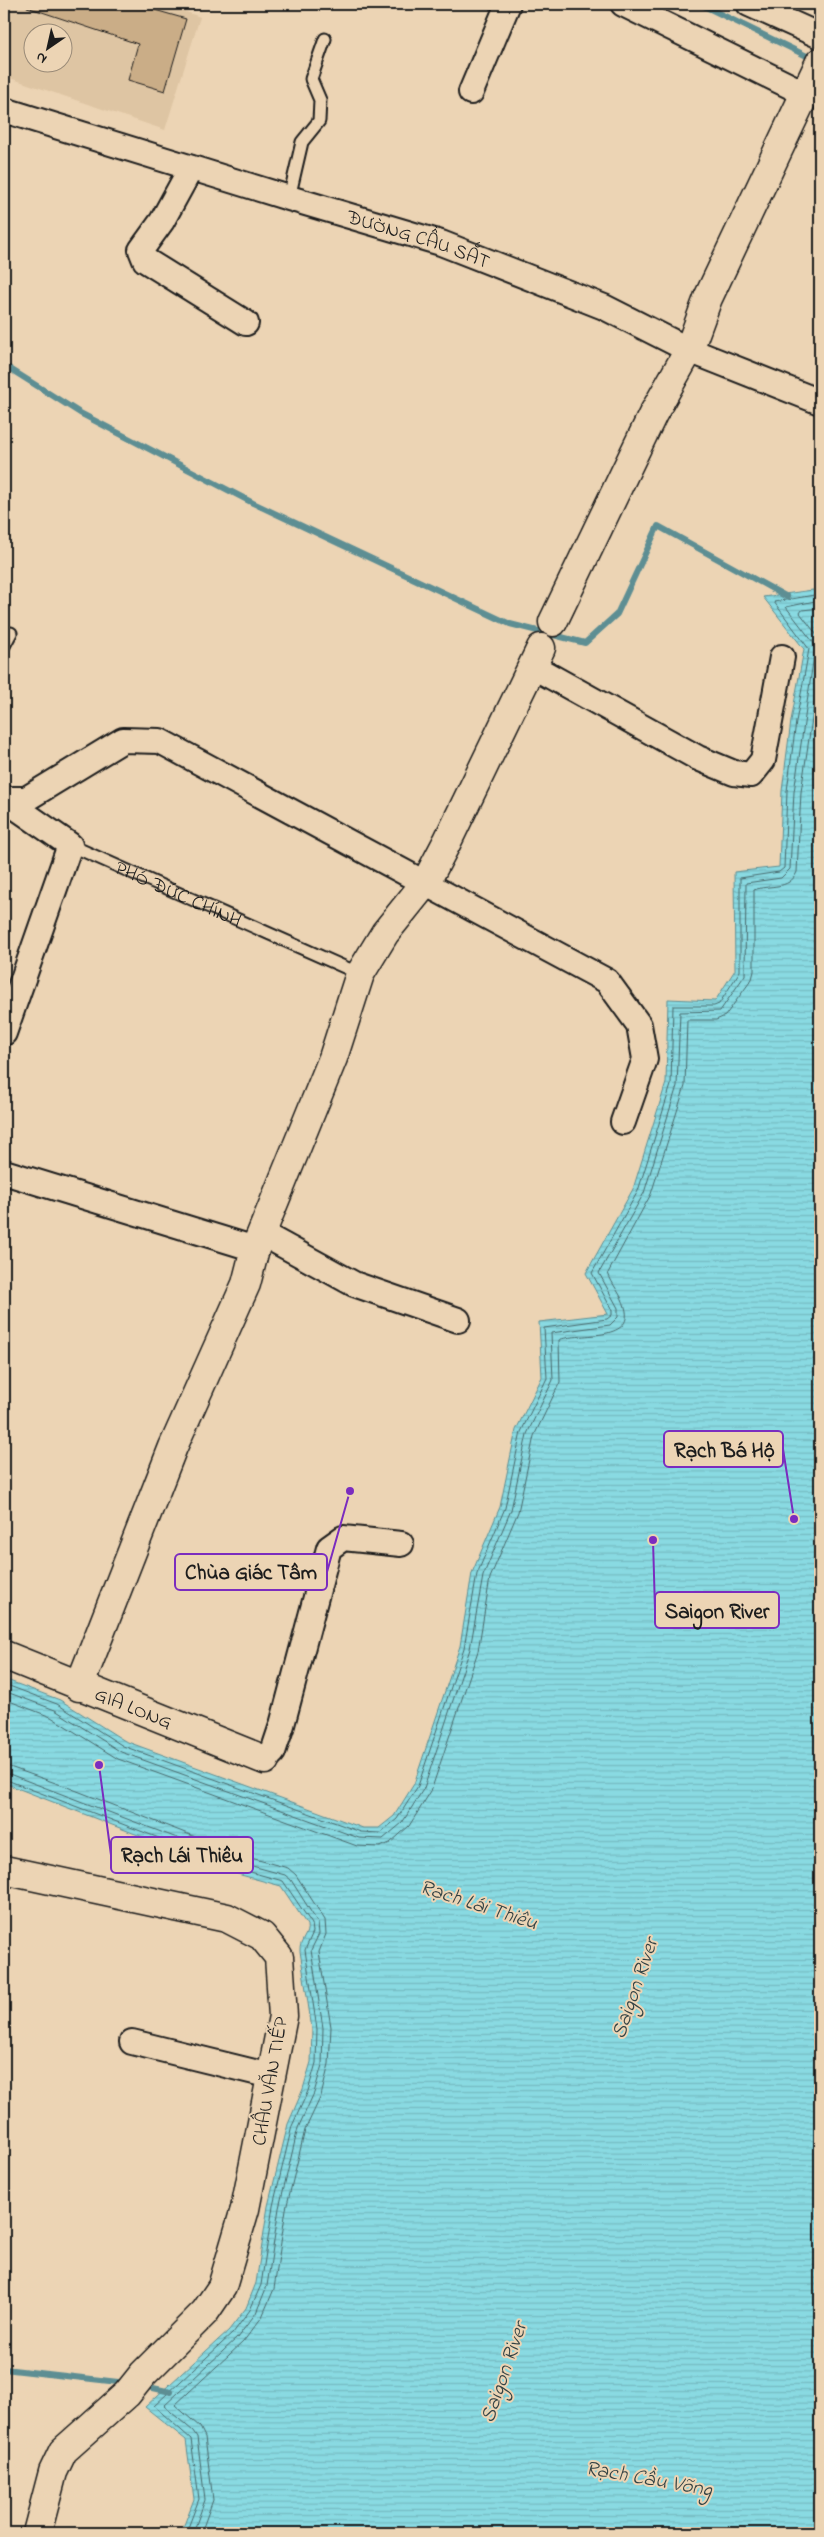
<svg xmlns="http://www.w3.org/2000/svg" width="824" height="2537" viewBox="0 0 824 2537" font-family="'Indie Flower',sans-serif">
<style>
.built{fill:#dec5a3;fill-rule:evenodd}
.water{fill:url(#water-rules);stroke:#5d8e93}
.lines{fill:none;stroke-linecap:round;stroke-linejoin:round}
.shore{stroke:#48686b;stroke-width:1}
.stream{stroke:#5d8e93;stroke-width:6}
.building{fill:#caad87;stroke:#1c1c1c}
.service-casing{stroke:#1c1c1c;stroke-width:15}
.minor-casing{stroke:#1c1c1c;stroke-width:28}
.tertiary-casing{stroke:#1c1c1c;stroke-width:31}
.service{stroke:#ecd4b4;stroke-width:11}
.minor{stroke:#ecd4b4;stroke-width:24}
.tertiary{stroke:#ecd4b4;stroke-width:28}
.labels{text-anchor:middle;stroke-width:4;stroke-linejoin:round;paint-order:stroke}
.street-label{font-size:20px;fill:#1c1c1c;stroke:#ecd4b4}
.water-label{font-size:21px;font-style:italic;fill:#324244;stroke:#ecd4b4}
.leader{fill:none;stroke:#7b2cbf;stroke-width:2}
.callout-dot{fill:#7b2cbf;stroke:#ecd4b4;stroke-width:2}
.callout{fill:#ecd4b4;stroke:#7b2cbf;stroke-width:2}
.callout-label{font-size:21px;text-anchor:middle;font-weight:bold;fill:#1c1c1c}
</style>
<defs>
<pattern id="water-rules" width="6" height="5" patternUnits="userSpaceOnUse" patternTransform="scale(1.25)"><rect width="6" height="5" fill="#89dae2"/><path d="M0 2.5h6" fill="none" stroke="#76bac1"/></pattern>
</defs>
<rect width="100%" height="100%" fill="#ecd4b4"/>
<filter id="ink" filterUnits="userSpaceOnUse"><feTurbulence type="fractalNoise" baseFrequency=".02" numOctaves="2"/><feDisplacementMap in="SourceGraphic" scale="10" xChannelSelector="R" yChannelSelector="G"/><feConvolveMatrix kernelMatrix="1 2 1 2 8 2 1 2 1" color-interpolation-filters="sRGB"/></filter>
<g filter="url(#ink)">
<path class="built" d="M4 4H165L200 17 165 130 4 76ZM32 32H62V62H32Z"/>
<path class="water" d="M820 589V2533H181L194 2499 186 2440 145 2407 229 2330 246 2308 256 2283 268 2206 288 2124 303 2089 311 2062 312 2029 300 1951C299 1941 309 1935 307 1925L281 1886 241 1875 4 1783V1679L60 1700 125 1741 363 1828H379L394 1816 414 1784 460 1646 472 1573 500 1507 516 1430 542 1377 539 1322 608 1314 586 1273 633 1189 666 1083 668 999 715 1001 735 970 734 872 779 867 782 791 791 721 804 649 763 597Z"/>
<g class="lines">
<g class="shore">
<path d="M820 608 802 610 800 613 820 639"/>
<path d="M4 1684 57 1704 123 1746 361 1832 380 1833 397 1819 418 1786 464 1648 477 1574 505 1508 521 1432 547 1378 544 1328 607 1319 612 1315V1310L592 1273 638 1191 671 1085 673 1006H714L719 1004 740 971V878L779 872 784 868 787 791 796 722 809 649 774 602 820 594"/>
<path d="M4 1691 55 1710 121 1752 359 1838 383 1839 402 1823 424 1788 470 1649 483 1576 511 1510 527 1434 553 1380 551 1333 610 1325 618 1317V1308L599 1273 644 1193 677 1086 680 1012 720 1011 745 975 746 883 781 878 790 869 794 792 815 648 813 642 786 607 820 600"/>
<path d="M4 1699 51 1717 118 1759 357 1846 380 1847 390 1843 409 1826 431 1791 478 1651 490 1578 518 1512 534 1436 560 1382 559 1340C575 1332 636 1343 625 1307 622 1295 612 1285 608 1273L651 1194 685 1086 687 1020H716L725 1016 752 979 754 971V890C769 884 789 891 797 872L801 792 820 665"/>
<path d="M4 1765 67 1787 247 1857 288 1868 296 1875 325 1920 326 1934 319 1952 331 2027 329 2064 321 2096 305 2130 286 2209 274 2289 262 2317 243 2342 175 2405 200 2427 205 2437 213 2500 201 2533"/>
<path d="M4 1772 245 1864 285 1875 291 1880 318 1923 319 1934 311 1950 323 2028 322 2065 314 2093 298 2128 279 2208 267 2286 256 2313 237 2338 164 2406 193 2431 197 2437 205 2500 193 2533"/>
<path d="M4 1779 243 1870 283 1881 312 1924 313 1932 305 1950 317 2029 316 2063 308 2091 292 2126 273 2206 261 2285 250 2310 233 2333 154 2406 191 2439 199 2499 186 2533"/>
</g>
<g class="stream">
<path d="M700 4 813 59"/>
<path d="M4 365 80 413 253 503 510 624 585 643 617 614 658 526 787 597"/>
<path d="M4 2369 127 2383"/>
<path d="M144 2386 171 2392"/>
</g>
</g>
<path class="building" d="M27 4H134L186 19 165 91 128 80 138 44 27 7Z"/>
<g class="lines">
<g class="service-casing">
<g id="service">
<path d="M289 198 302 142 319 121 320 100 311 79 325 39"/>
<path d="M4 646 11 633"/>
<path id="s1" d="M70 845 360 974"/>
</g>
</g>
<g class="minor-casing">
<g id="minor">
<path d="M623 4 804 93"/>
<path d="M749 4 820 36"/>
<path d="M471 92 508 4"/>
<path id="s2" d="M4 110 289 198 441 243 604 307 689 350 820 402"/>
<path d="M191 168 162 221 141 250 145 260 246 323"/>
<path d="M532 666 698 758 734 773 751 775 763 760 782 657"/>
<path d="M4 799 70 845 4 1033"/>
<path d="M5 799H26L123 740 160 741 607 981 639 1025 645 1059 623 1122"/>
<path d="M4 1172 255 1249"/>
<path d="M261 1233 354 1284 458 1320"/>
<path d="M265 1760 273 1752 282 1725 329 1548 343 1538 401 1544"/>
<path d="M132 2042 271 2076"/>
</g>
</g>
<g class="tertiary-casing">
<g id="tertiary">
<path d="M553 622 653 414 689 350 708 298 820 62"/>
<path id="s3" d="M4 1655 265 1760"/>
<path d="M79 1687 173 1447 246 1284 255 1249 333 1058 360 974 385 933 426 882 447 842 541 648"/>
<path d="M4 1870 227 1918 262 1936 279 1957 283 2016 245 2209 222 2287 205 2312 143 2374 127 2394 63 2451 53 2472 37 2533"/>
</g>
</g>
<use href="#service" class="service"/>
<use href="#minor" class="minor"/>
<use href="#tertiary" class="tertiary"/>
</g>
</g>
<g class="labels">
<g class="street-label">
<text dy="7" stroke="none"><textPath href="#s2" startOffset="434">ĐƯỜNG CẦU SẮT</textPath></text>
<text dy="7" stroke="none"><textPath href="#s1" startOffset="119">PHÓ ĐỨC CHÍNH</textPath></text>
<text dy="7" stroke="none"><textPath href="#s3" startOffset="140">GIA LONG</textPath></text>
<text transform="translate(269 2081) rotate(-80)" y="7">CHÂU VĂN TIẾP</text>
</g>
<g class="water-label">
<text transform="translate(479 1904) rotate(18)" y="7">Rạch Lái Thiêu</text>
<text transform="translate(634 1988) rotate(-71)" y="7">Saigon River</text>
<text transform="translate(503 2372) rotate(-71)" y="7">Saigon River</text>
<text transform="translate(649 2478) rotate(10)" y="7">Rạch Cầu Võng</text>
</g>
</g>
<path class="leader" d="M794 1519L783 1449M350 1491L327 1572M653 1540L655 1610M99 1765L111 1855"/>
<g class="callout-dot">
<circle cx="794" cy="1519" r="5"/>
<circle cx="350" cy="1491" r="5"/>
<circle cx="653" cy="1540" r="5"/>
<circle cx="99" cy="1765" r="5"/>
</g>
<g class="callout">
<rect x="664" y="1431" width="119" height="36" rx="5"/>
<rect x="175" y="1554" width="152" height="36" rx="5"/>
<rect x="655" y="1592" width="124" height="36" rx="5"/>
<rect x="111" y="1837" width="142" height="36" rx="5"/>
</g>
<g class="callout-label">
<text x="724" y="1457">Rạch Bá Hộ</text>
<text x="251" y="1579">Chùa Giác Tâm</text>
<text x="717" y="1618">Saigon River</text>
<text x="182" y="1862">Rạch Lái Thiêu</text>
</g>
<rect width="824" height="2537" fill="none" stroke="#ecd4b4" stroke-width="20"/>
<rect x="10" y="10" width="804" height="2517" fill="none" stroke="#1c1c1c" stroke-width="2" filter="url(#ink)"/>
<g transform="translate(48 48) rotate(214)"><circle r="24" fill="#ecd4b4" stroke="#998a77"/>
<path d="M0-4L9 19L0 12L-9 19Z" fill="#1c1c1c"/>
<text y="-8" font-size="14" font-weight="bold" text-anchor="middle" fill="#1c1c1c">N</text>
</g>
</svg>
